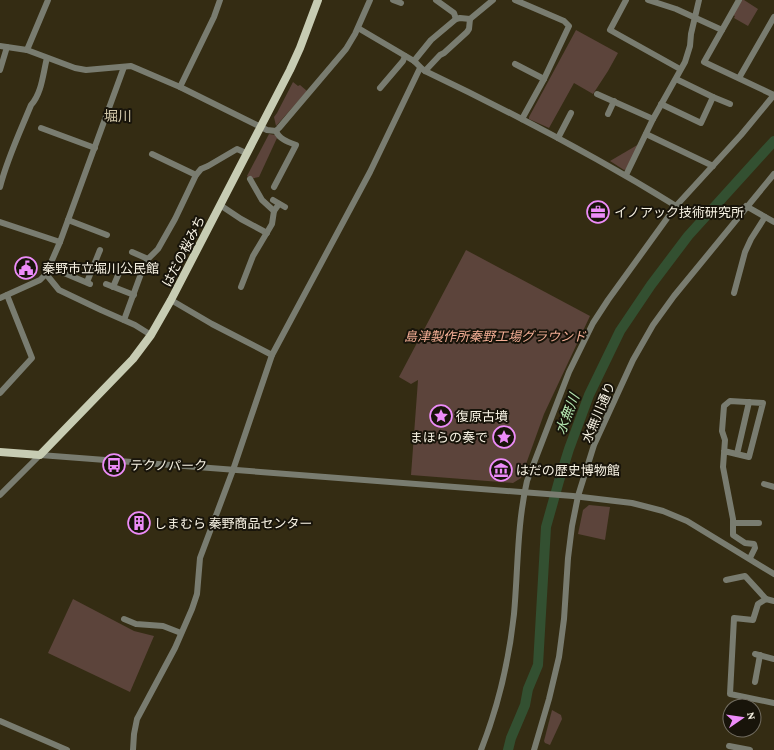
<svg xmlns="http://www.w3.org/2000/svg" width="774" height="750" viewBox="0 0 774 750" font-family="'Crimson Pro','Noto Sans JP',serif">
<style>
.green{fill:#5c443b}
.lines{fill:none;stroke-linecap:round;stroke-linejoin:round}
.river{stroke:#335031;stroke-width:10}
.minor{stroke:#797c70;stroke-width:6}
.major{stroke:#c7ccb3;stroke-width:8}
.labels{text-anchor:middle;stroke-width:4;stroke-linejoin:round;paint-order:stroke}
.poi-label{font-size:13px;fill:#f8f3e4;stroke:#18140a;text-anchor:start}
.street-label{font-size:13px;fill:#f8f3e4;stroke:#18140a}
.park-label{font-size:13px;font-style:italic;fill:#f5af96;stroke:#18140a}
.neighbourhood-label{font-size:14px;fill:#d2c8ab;stroke:#18140a}
.water-label{font-size:14px;font-style:italic;fill:#b6e8b2;stroke:#18140a}
</style>
<rect width="100%" height="100%" fill="#342c13"/>
<g class="green">
<path d="M742 0H744L758 9 748 26 734 18 735 16 733 15Z"/>
<path d="M576 30 618 53 608 71 593 94 574 83 549 128 529 119V117Z"/>
<path d="M293 82 298 86 300 85 307 91 276 126 274 117 277 113Z"/>
<path d="M269 134 275 135 277 138 259 177 250 179 247 176Z"/>
<path d="M639 144 627 169 624 170 610 161Z"/>
<path d="M466 250 590 316 544 414 521 478 513 483 411 475 418 380 411 384 399 377Z"/>
<path d="M589 505 610 507 605 540 578 534 583 510Z"/>
<path d="M73 599 134 631 154 636 130 692 48 653Z"/>
<path d="M552 710 561 715 562 719 550 745 545 743 544 741Z"/>
</g>
<g class="lines">
<path class="river" d="M508 750 511 738 525 705 528 689 538 665 546 527 559 481 569 449 589 395 620 331 651 285 688 236 774 141"/>
<g class="minor">
<path d="M393 0 401 3"/>
<path d="M436 0 454 13 456 19"/>
<path d="M515 0 564 21 569 26 544 79 522 119"/>
<path d="M626 0 610 30 680 69"/>
<path d="M648 0 676 9 722 30"/>
<path d="M739 0 704 62 774 95"/>
<path d="M358 28 414 61C418 64 420 68 425 71 511 112 595 156 676 206"/>
<path d="M0 46 27 50 75 68 86 70 131 66 180 87 267 130 276 131 279 128 346 49 355 34 370 0"/>
<path d="M27 50 48 0"/>
<path d="M414 61 431 40 456 19 460 18 470 19"/>
<path d="M515 64 544 79"/>
<path d="M0 70 7 47"/>
<path d="M425 71 440 55 444 53 467 32 469 29 470 19 493 0"/>
<path d="M739 78 774 17"/>
<path d="M180 87 214 17 220 0"/>
<path d="M380 88 403 61 405 56"/>
<path d="M597 94 653 119"/>
<path d="M713 97 730 104"/>
<path d="M661 104 701 123 713 97 676 79"/>
<path d="M608 114 614 101"/>
<path d="M41 128 95 148"/>
<path d="M646 134 713 166"/>
<path d="M558 138 571 113"/>
<path d="M152 154 196 175"/>
<path d="M626 175 653 119 685 62 690 46 691 34 699 0"/>
<path d="M250 179 262 200 274 211"/>
<path d="M0 187C7 159 20 132 31 105 42 93 43 73 47 58"/>
<path d="M274 187 296 145C288 142 279 139 276 131"/>
<path d="M273 200 285 207"/>
<path d="M220 205 241 219 267 233"/>
<path d="M746 206 774 222"/>
<path d="M68 220 107 235"/>
<path d="M0 222 60 242"/>
<path d="M132 252 148 259"/>
<path d="M50 267 90 284"/>
<path d="M46 274 59 290 101 310 135 325 151 335"/>
<path d="M87 282 100 250"/>
<path d="M106 284 134 295"/>
<path d="M113 287 119 273"/>
<path d="M241 287 253 256 272 224 274 211 279 204"/>
<path d="M734 293 745 252 751 239 765 217"/>
<path d="M0 298 40 280 46 274 60 242 124 67"/>
<path d="M171 300 212 324 272 355"/>
<path d="M124 320 142 271 148 259 158 249 175 219 196 175 201 169 208 166 237 149 246 153"/>
<path d="M0 393 32 358 7 295"/>
<path d="M724 451 749 457 763 403 730 401 724 406 722 431 725 440 723 467 733 519V535L745 543 754 544 755 548 750 558"/>
<path d="M737 454 749 402"/>
<path d="M764 484 774 487"/>
<path d="M0 495 40 455 573 496 632 503 663 511 687 521 774 574"/>
<path d="M733 523H759"/>
<path d="M726 580 745 576 766 599"/>
<path d="M774 601 766 599 758 604 753 620 734 618 730 694 774 703"/>
<path d="M124 619 136 624 163 626 181 633"/>
<path d="M755 654 774 659"/>
<path d="M755 682 760 655"/>
<path d="M729 719H730"/>
<path d="M0 721 67 750"/>
<path d="M729 746 750 750"/>
<path d="M133 750 134 734 137 719 175 648 192 609 197 594 200 558 233 470 272 355 370 172 420 68"/>
<path d="M481 750C498 707 509 660 514 614 518 570 517 524 527 481L569 372 593 323 608 300 676 206 741 135 774 95"/>
<path d="M534 750 549 699 559 657 564 619 568 558 572 526 578 496 594 445 633 360 653 325 674 296 774 174"/>
</g>
<path class="major" d="M0 452 40 455 133 359 151 335 171 300 290 70 300 48 318 0"/>
</g>
<defs>
<g id="office-ring" transform="scale(1.15)"><circle r="9.5" fill="#18140a" stroke="#ed8cf9" stroke-width="1.5"/><path d="M-6-3h4V-5.5h4V-3h4V5H-6ZM-1-4.5V-3h2v-1.5ZM-6 0V1H6V0Z" fill="#ed8cf9"/></g>
<g id="civic-ring" transform="scale(1.15)"><circle r="9.5" fill="#18140a" stroke="#ed8cf9" stroke-width="1.5"/><path d="M-.6-6.5H3V-4.5H.6V-3L4-1V1h2V6H-6V1h2V-1L-.6-3ZM-1.2 2.5V6h2.4V2.5Z" fill="#ed8cf9"/></g>
<g id="sight-ring" transform="scale(1.15)"><circle r="9.5" fill="#18140a" stroke="#ed8cf9" stroke-width="1.5"/><path d="M0-6L1.8-2.2L6-1.7L2.9 1.2L3.7 5.4L0 3.3L-3.7 5.4L-2.9 1.2L-6-1.7L-1.8-2.2Z" fill="#ed8cf9"/></g>
<g id="bus-ring" transform="scale(1.15)"><circle r="9.5" fill="#18140a" stroke="#ed8cf9" stroke-width="1.5"/><path d="M-5-6H5V4H4V6H2V4H-2V6H-4V4H-5ZM-3.5-4V0h7V-4ZM-3.5 1.2v1.5H-2V1.2ZM2 1.2v1.5H3.5V1.2Z" fill="#ed8cf9"/></g>
<g id="museum-ring" transform="scale(1.15)"><circle r="9.5" fill="#18140a" stroke="#ed8cf9" stroke-width="1.5"/><path d="M0-6L6-3V-2H-6V-3ZM-5-1h2V3h-2ZM-1-1h2V3h-2ZM3-1h2V3H3ZM-6 4H6V6H-6Z" fill="#ed8cf9"/></g>
<g id="building-ring" transform="scale(1.15)"><circle r="9.5" fill="#18140a" stroke="#ed8cf9" stroke-width="1.5"/><path d="M-4-6H4V6H1V3H-1V6H-4ZM-2.5-4.3h1.7v1.8h-1.7ZM.8-4.3h1.7v1.8H.8ZM-2.5-1h1.7V.8h-1.7ZM.8-1h1.7V.8H.8Z" fill="#ed8cf9"/></g>
</defs>
<g fill-rule="evenodd">
<use href="#office-ring" x="598" y="212"/>
<use href="#civic-ring" x="26" y="268"/>
<use href="#sight-ring" x="441" y="416"/>
<use href="#sight-ring" x="504" y="437"/>
<use href="#bus-ring" x="114" y="465"/>
<use href="#museum-ring" x="501" y="470"/>
<use href="#building-ring" x="139" y="523"/>
</g>
<g class="labels">
<g class="poi-label">
<text x="614" y="217">イノアック技術研究所</text>
<text x="42" y="273">秦野市立堀川公民館</text>
<text x="456" y="421">復原古墳</text>
<text x="488" y="442" text-anchor="end">まほらの奏で</text>
<text x="130" y="470">テクノパーク</text>
<text x="516" y="475">はだの歴史博物館</text>
<text x="154" y="528">しまむら 秦野商品センター</text>
</g>
<g class="street-label">
<text transform="translate(183 251) rotate(-63)" y="5">はだの桜みち</text>
<text transform="translate(598 412) rotate(-67)" y="5">水無川通り</text>
</g>
<g class="park-label">
<text x="495" y="341">島津製作所秦野工場グラウンド</text>
</g>
<g class="neighbourhood-label">
<text x="118" y="121">堀川</text>
</g>
<g class="water-label">
<text transform="translate(567 414) rotate(-69)" y="5">水無川</text>
</g>
</g>
<g transform="translate(742 718) rotate(77)"><circle r="19" fill="#18140a" stroke="#726d61"/>
<path d="M0-3L7 15L0 10L-7 15Z" fill="#ed8cf9"/>
<text y="-6" font-size="11" font-weight="bold" text-anchor="middle" fill="#f8f3e4">N</text>
</g>
</svg>
